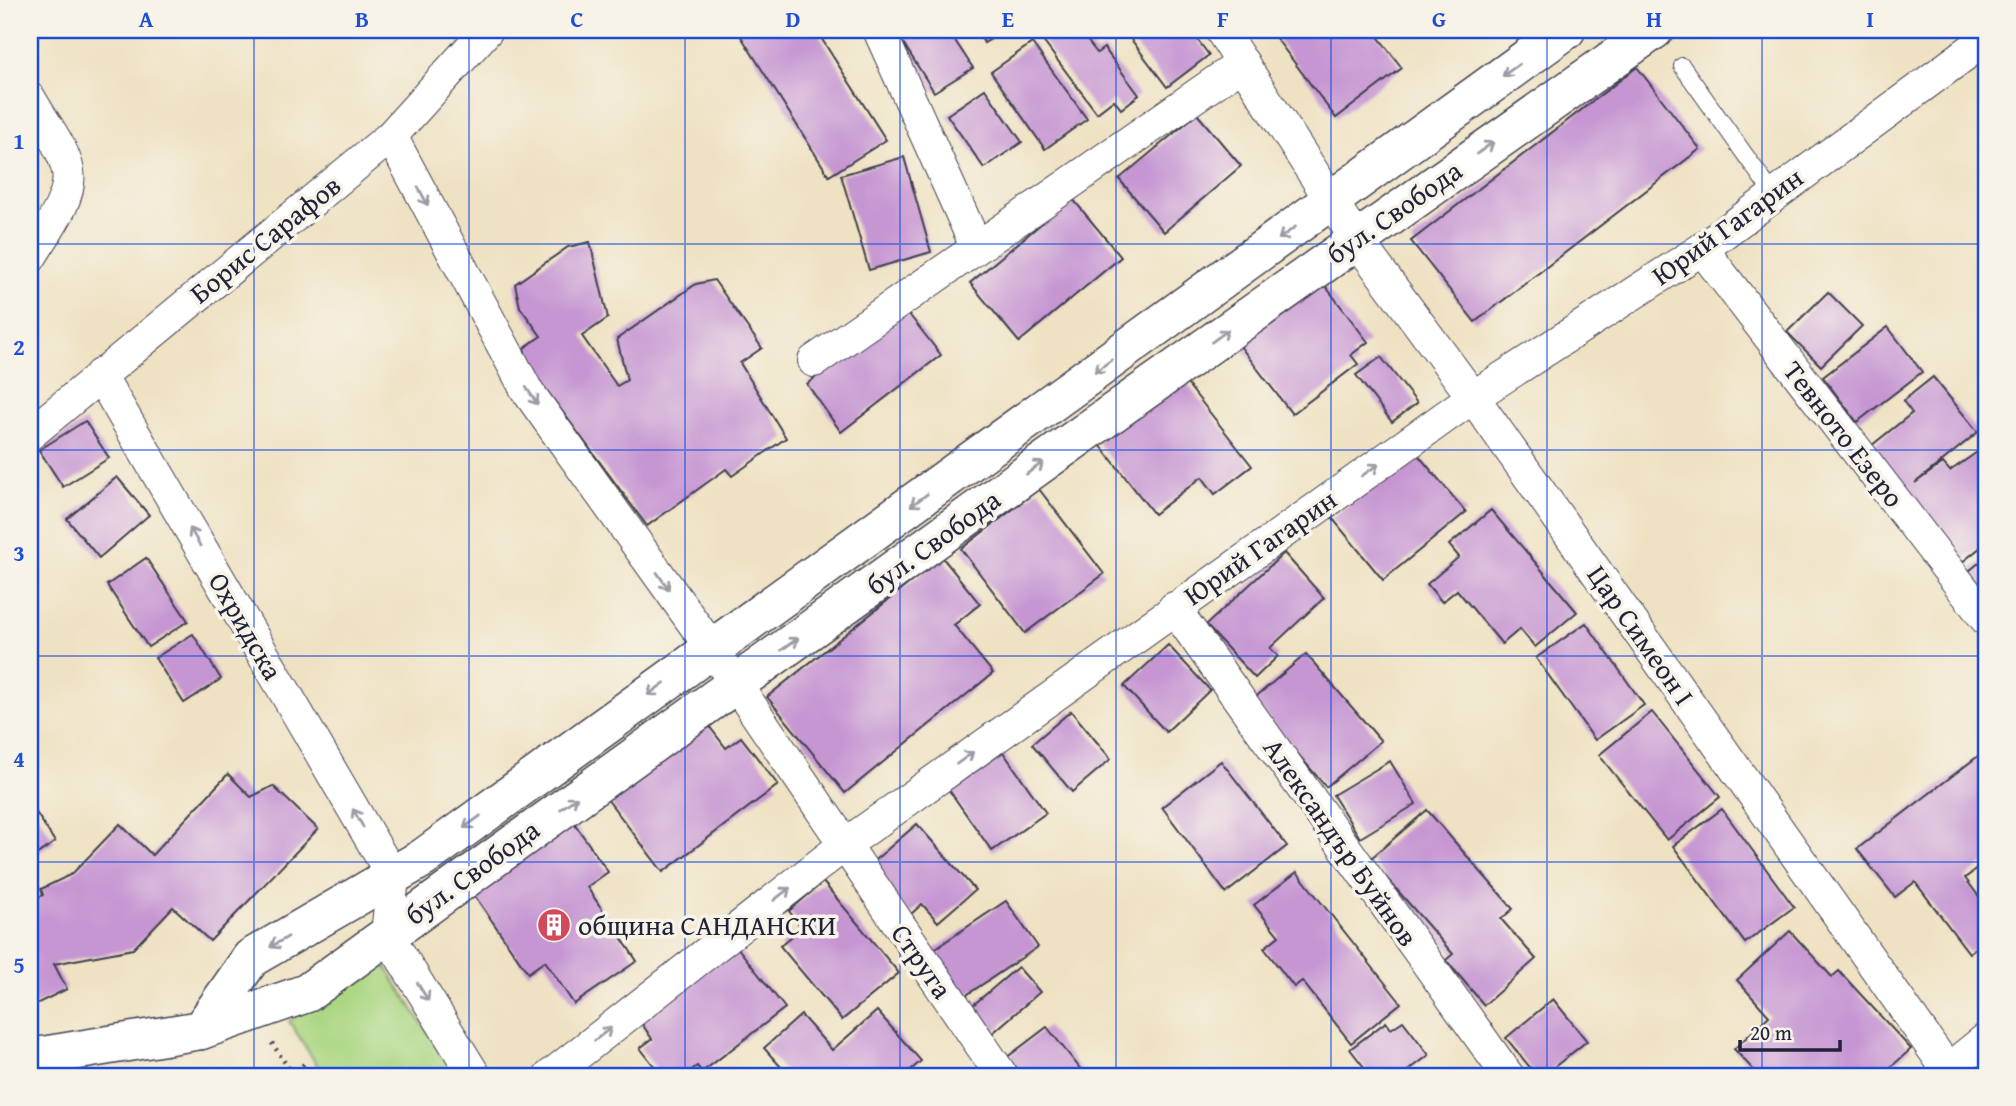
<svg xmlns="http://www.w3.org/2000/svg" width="2016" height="1106" viewBox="0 0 2016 1106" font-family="'Gentium Book Plus',serif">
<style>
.green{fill:#abd783;stroke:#667c5f;stroke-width:2}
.building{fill:#c696d3}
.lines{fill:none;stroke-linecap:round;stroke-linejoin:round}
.lane-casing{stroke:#413f4f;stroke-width:18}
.street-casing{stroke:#413f4f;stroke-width:34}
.secondary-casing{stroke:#413f4f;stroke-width:41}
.path{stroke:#413f4f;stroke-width:4.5;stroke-dasharray:2 5;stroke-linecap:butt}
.lane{stroke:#fff;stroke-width:16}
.street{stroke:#fff;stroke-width:32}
.secondary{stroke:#fff;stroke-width:38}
.oneway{stroke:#9c9ca7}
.grid{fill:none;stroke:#1d4ed8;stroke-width:2;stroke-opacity:0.55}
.labels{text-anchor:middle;stroke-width:7;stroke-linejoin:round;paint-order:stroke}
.street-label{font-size:28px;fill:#22223b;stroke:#f7f3e8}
.poi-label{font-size:28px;fill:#22223b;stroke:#f7f3e8;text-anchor:start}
.neatline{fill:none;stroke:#1d4ed8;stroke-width:2.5}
.grid-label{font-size:23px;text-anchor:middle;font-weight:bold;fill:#1d4ed8}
</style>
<rect width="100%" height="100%" fill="#f7f3e8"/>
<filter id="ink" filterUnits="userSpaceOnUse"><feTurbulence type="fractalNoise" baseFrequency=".0143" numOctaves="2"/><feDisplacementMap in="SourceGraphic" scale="14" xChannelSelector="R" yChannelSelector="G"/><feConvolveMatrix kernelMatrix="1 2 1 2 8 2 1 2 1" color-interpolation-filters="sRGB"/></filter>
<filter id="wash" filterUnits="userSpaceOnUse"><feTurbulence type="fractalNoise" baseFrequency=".00686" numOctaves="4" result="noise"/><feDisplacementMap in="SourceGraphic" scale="28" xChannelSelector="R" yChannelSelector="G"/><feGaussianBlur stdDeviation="1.57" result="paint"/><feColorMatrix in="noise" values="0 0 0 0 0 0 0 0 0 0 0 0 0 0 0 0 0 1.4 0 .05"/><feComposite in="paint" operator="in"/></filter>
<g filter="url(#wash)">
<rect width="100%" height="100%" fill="#efe2c3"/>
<path class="green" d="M382 961 456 1076H324L289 1021Z"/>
<g id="blocks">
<g class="building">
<path d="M737 30H816L886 140 829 176Z"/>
<path d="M895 30H948L973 68 934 92Z"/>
<path d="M977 30H1006L984 43Z"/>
<path d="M1041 30H1079L1097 53 1104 48 1139 95 1121 109 1114 100 1097 113 1037 33Z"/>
<path d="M1124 30H1190L1209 55 1167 87Z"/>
<path d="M1270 30H1373L1402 68 1336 118Z"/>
<path d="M1032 43 1087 119 1045 149 991 72Z"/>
<path d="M1637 67 1700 149 1475 322 1411 241Z"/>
<path d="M985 89 1022 142 984 168 947 115Z"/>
<path d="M1197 114 1241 166 1164 232 1119 179Z"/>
<path d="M904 157 931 252 869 270 841 175Z"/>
<path d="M1072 198 1121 257 1019 342 970 283Z"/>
<path d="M590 242 608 318 582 336 617 386 627 380 617 339 696 284 714 280 762 348 740 363 786 438 732 476 726 469 647 526 528 365 524 348 541 336 520 307 515 284 568 247Z"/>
<path d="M1320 279 1368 342 1351 355 1358 364 1292 414 1237 342Z"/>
<path d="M1828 292 1862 326 1821 366 1787 332Z"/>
<path d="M904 308 941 355 841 432 807 384Z"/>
<path d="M1888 327 1922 372 1857 422 1823 377Z"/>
<path d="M1381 357 1417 403 1392 422 1356 375Z"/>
<path d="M1181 376 1252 466 1215 494 1202 477 1154 514 1097 441Z"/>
<path d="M1933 377 1978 432 1915 483 1943 463 1950 471 1986 446V543L1961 563 1871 446 1912 413 1903 401Z"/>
<path d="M85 421 109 458 63 487 39 450Z"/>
<path d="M1414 450 1466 512 1383 580 1332 518Z"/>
<path d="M117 477 149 515 99 558 67 519Z"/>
<path d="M1039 489 1104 574 1025 633 961 549Z"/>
<path d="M1491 510 1577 612 1535 647 1520 629 1502 644 1457 590 1442 602 1427 584 1459 557 1449 545Z"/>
<path d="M1284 553 1324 598 1270 648 1278 656 1255 678 1206 625Z"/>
<path d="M942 557 980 604 954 625 993 673 845 793 767 697Z"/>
<path d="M1986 557V593L1969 571Z"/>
<path d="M146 558 188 621 148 647 107 585Z"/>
<path d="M1586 623 1644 705 1595 740 1536 658Z"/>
<path d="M193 634 221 679 184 703 155 658Z"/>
<path d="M1168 645 1210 690 1166 732 1124 686Z"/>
<path d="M1306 654 1381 741 1326 787 1252 700Z"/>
<path d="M1071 711 1111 759 1072 792 1032 744Z"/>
<path d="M1652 712 1720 797 1667 840 1599 755Z"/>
<path d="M706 722 726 748 741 737 778 785 663 872 604 795Z"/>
<path d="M1986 750V862L1965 878 1986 906V940L1969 953 1915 882 1895 897 1857 849Z"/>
<path d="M1003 752 1046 813 992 851 949 790Z"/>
<path d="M1221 761 1287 846 1226 893 1162 807Z"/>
<path d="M1390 761 1416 804 1360 838 1333 795Z"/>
<path d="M228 774 251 797 273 786 318 829 210 941 173 907 133 949 54 964 67 989 30 1007V902L43 895 41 889 72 874 120 824 152 855Z"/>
<path d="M30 803 55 842 30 859Z"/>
<path d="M1722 809 1794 907 1745 943 1673 846Z"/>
<path d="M1427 810 1513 909 1501 919 1536 959 1484 1005 1446 960 1453 954 1370 859Z"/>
<path d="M570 817 608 872 587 887 637 961 574 1004 545 961 528 973 470 889Z"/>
<path d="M917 824 975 890 938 922 922 904 910 915 868 866Z"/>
<path d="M1297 872 1401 1003 1351 1043 1302 981 1294 987 1264 948 1279 936 1254 905Z"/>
<path d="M823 882 899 973 842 1020 780 946 802 928 789 911Z"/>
<path d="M1006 901 1038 947 959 1000 927 954Z"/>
<path d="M1790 931 1832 977 1839 971 1911 1049 1881 1076H1759L1734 1049 1769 1016 1737 980Z"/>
<path d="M737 947 785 1008 702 1072 697 1066 684 1076H662L640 1048 652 1039 640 1021Z"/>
<path d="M1018 967 1040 992 988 1037 966 1011Z"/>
<path d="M1553 999 1587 1041 1543 1076H1537L1506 1038Z"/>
<path d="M877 1011 921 1061 904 1076H789L764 1048 801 1015 832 1050Z"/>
<path d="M1403 1021 1429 1055 1401 1076H1371L1350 1049 1386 1022 1391 1029Z"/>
<path d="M1047 1027 1086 1076H1020L1006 1058Z"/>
</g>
</g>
</g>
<g filter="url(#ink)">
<use href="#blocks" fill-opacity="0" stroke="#413f4f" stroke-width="2"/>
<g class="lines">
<g class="lane-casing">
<path id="lane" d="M1682 66 1773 194"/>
</g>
<g class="street-casing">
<g id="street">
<path d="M879 30 976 246"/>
<path d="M1221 30 1356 239 1473 397 1948 1070"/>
<path d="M30 99C42 121 63 146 68 171 73 199 43 235 30 258"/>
<path d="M391 136 526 389 712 649 1002 1076"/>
<path d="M1702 249 1986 619"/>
<path d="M814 361 1243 63"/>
<path d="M100 375 393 877 387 934 475 1076"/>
<path d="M30 434 391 136 487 30"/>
<path d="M1174 608 1508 1076"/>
<path d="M550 1076 843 846 1473 397 1702 249 1986 39"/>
<path d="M1940 1076 1986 1039"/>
</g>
</g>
<g class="secondary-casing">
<g id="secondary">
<path d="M201 1030 251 958 423 858 1566 30"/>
<path d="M30 1058 201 1030 307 993 1042 463 1654 30"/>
</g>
</g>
<g class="path">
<path d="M272 1043 293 1075"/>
<path d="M292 1075 304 1064 312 1076"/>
</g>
<use href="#lane" class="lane"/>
<use href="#street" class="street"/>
<use href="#secondary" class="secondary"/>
</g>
<defs><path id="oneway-shaft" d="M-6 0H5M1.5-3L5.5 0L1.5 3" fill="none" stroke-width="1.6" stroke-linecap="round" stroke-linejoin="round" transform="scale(1.75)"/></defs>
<g class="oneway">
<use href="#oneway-shaft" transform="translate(1511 70) rotate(144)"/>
<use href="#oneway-shaft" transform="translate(1485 148) rotate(-35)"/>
<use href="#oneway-shaft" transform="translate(423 196) rotate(62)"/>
<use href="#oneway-shaft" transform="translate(1287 233) rotate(144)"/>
<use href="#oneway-shaft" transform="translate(1220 336) rotate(-36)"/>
<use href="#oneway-shaft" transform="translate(1103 366) rotate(144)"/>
<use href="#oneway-shaft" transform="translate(532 396) rotate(56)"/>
<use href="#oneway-shaft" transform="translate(1035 468) rotate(-36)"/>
<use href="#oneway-shaft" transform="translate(1370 470) rotate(-35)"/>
<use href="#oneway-shaft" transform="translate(919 500) rotate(144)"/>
<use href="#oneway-shaft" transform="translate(195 537) rotate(-120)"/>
<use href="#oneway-shaft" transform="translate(663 581) rotate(55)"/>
<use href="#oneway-shaft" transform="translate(790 644) rotate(-36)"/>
<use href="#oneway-shaft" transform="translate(656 689) rotate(144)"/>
<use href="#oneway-shaft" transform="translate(965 758) rotate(-36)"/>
<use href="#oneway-shaft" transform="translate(569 803) rotate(-36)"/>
<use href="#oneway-shaft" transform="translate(358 818) rotate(-120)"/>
<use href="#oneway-shaft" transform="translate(472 822) rotate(144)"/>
<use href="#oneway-shaft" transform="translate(782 894) rotate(-38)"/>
<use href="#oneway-shaft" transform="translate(279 942) rotate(150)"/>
<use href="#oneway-shaft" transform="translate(423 992) rotate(58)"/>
<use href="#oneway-shaft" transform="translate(603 1034) rotate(-38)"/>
</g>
</g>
<path class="grid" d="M254 30V1076M469 30V1076M685 30V1076M900 30V1076M1116 30V1076M1331 30V1076M1547 30V1076M1762 30V1076M30 244H1986M30 450H1986M30 656H1986M30 862H1986"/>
<defs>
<g id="building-disc" transform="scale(1.75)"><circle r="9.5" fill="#d1495b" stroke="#f7f3e8"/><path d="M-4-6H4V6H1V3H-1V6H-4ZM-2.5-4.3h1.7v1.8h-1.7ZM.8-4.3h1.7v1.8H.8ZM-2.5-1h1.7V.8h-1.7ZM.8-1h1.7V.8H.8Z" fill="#fff"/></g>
</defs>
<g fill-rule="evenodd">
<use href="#building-disc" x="554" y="925"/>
</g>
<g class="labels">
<g class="street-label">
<text transform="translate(1394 212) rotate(-35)" y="10">бул. Свобода</text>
<text transform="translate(1727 226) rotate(-36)" y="10">Юрий Гагарин</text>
<text transform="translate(265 239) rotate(-39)" y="10">Борис Сарафов</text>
<text transform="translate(1844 434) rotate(52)" y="10">Тевното Езеро</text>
<text transform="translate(933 542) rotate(-36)" y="10">бул. Свобода</text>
<text transform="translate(1260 547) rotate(-35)" y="10">Юрий Гагарин</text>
<text transform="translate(246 626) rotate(60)" y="10">Охридска</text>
<text transform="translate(1641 635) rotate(55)" y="10">Цар Симеон I</text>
<text transform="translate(1341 842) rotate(55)" y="10">Александър Буйнов</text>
<text transform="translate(472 872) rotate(-36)" y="10">бул. Свобода</text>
<text transform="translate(922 961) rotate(55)" y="10">Струга</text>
</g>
<g class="poi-label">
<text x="578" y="935">община САНДАНСКИ</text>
</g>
</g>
<rect width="2016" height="1106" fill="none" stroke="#f7f3e8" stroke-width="77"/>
<path d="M1740 1040v10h100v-10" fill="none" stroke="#22223b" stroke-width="3.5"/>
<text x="1750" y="1040" font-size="21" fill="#22223b" stroke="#f7f3e8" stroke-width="5" paint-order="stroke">20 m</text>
<rect x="38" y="38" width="1940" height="1030" class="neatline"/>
<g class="grid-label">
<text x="146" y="27">A</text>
<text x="362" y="27">B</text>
<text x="577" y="27">C</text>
<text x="793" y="27">D</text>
<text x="1008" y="27">E</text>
<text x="1223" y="27">F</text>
<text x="1439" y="27">G</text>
<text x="1654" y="27">H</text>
<text x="1870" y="27">I</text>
<text x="19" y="149">1</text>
<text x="19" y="355">2</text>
<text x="19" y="561">3</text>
<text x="19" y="767">4</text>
<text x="19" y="973">5</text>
</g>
</svg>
